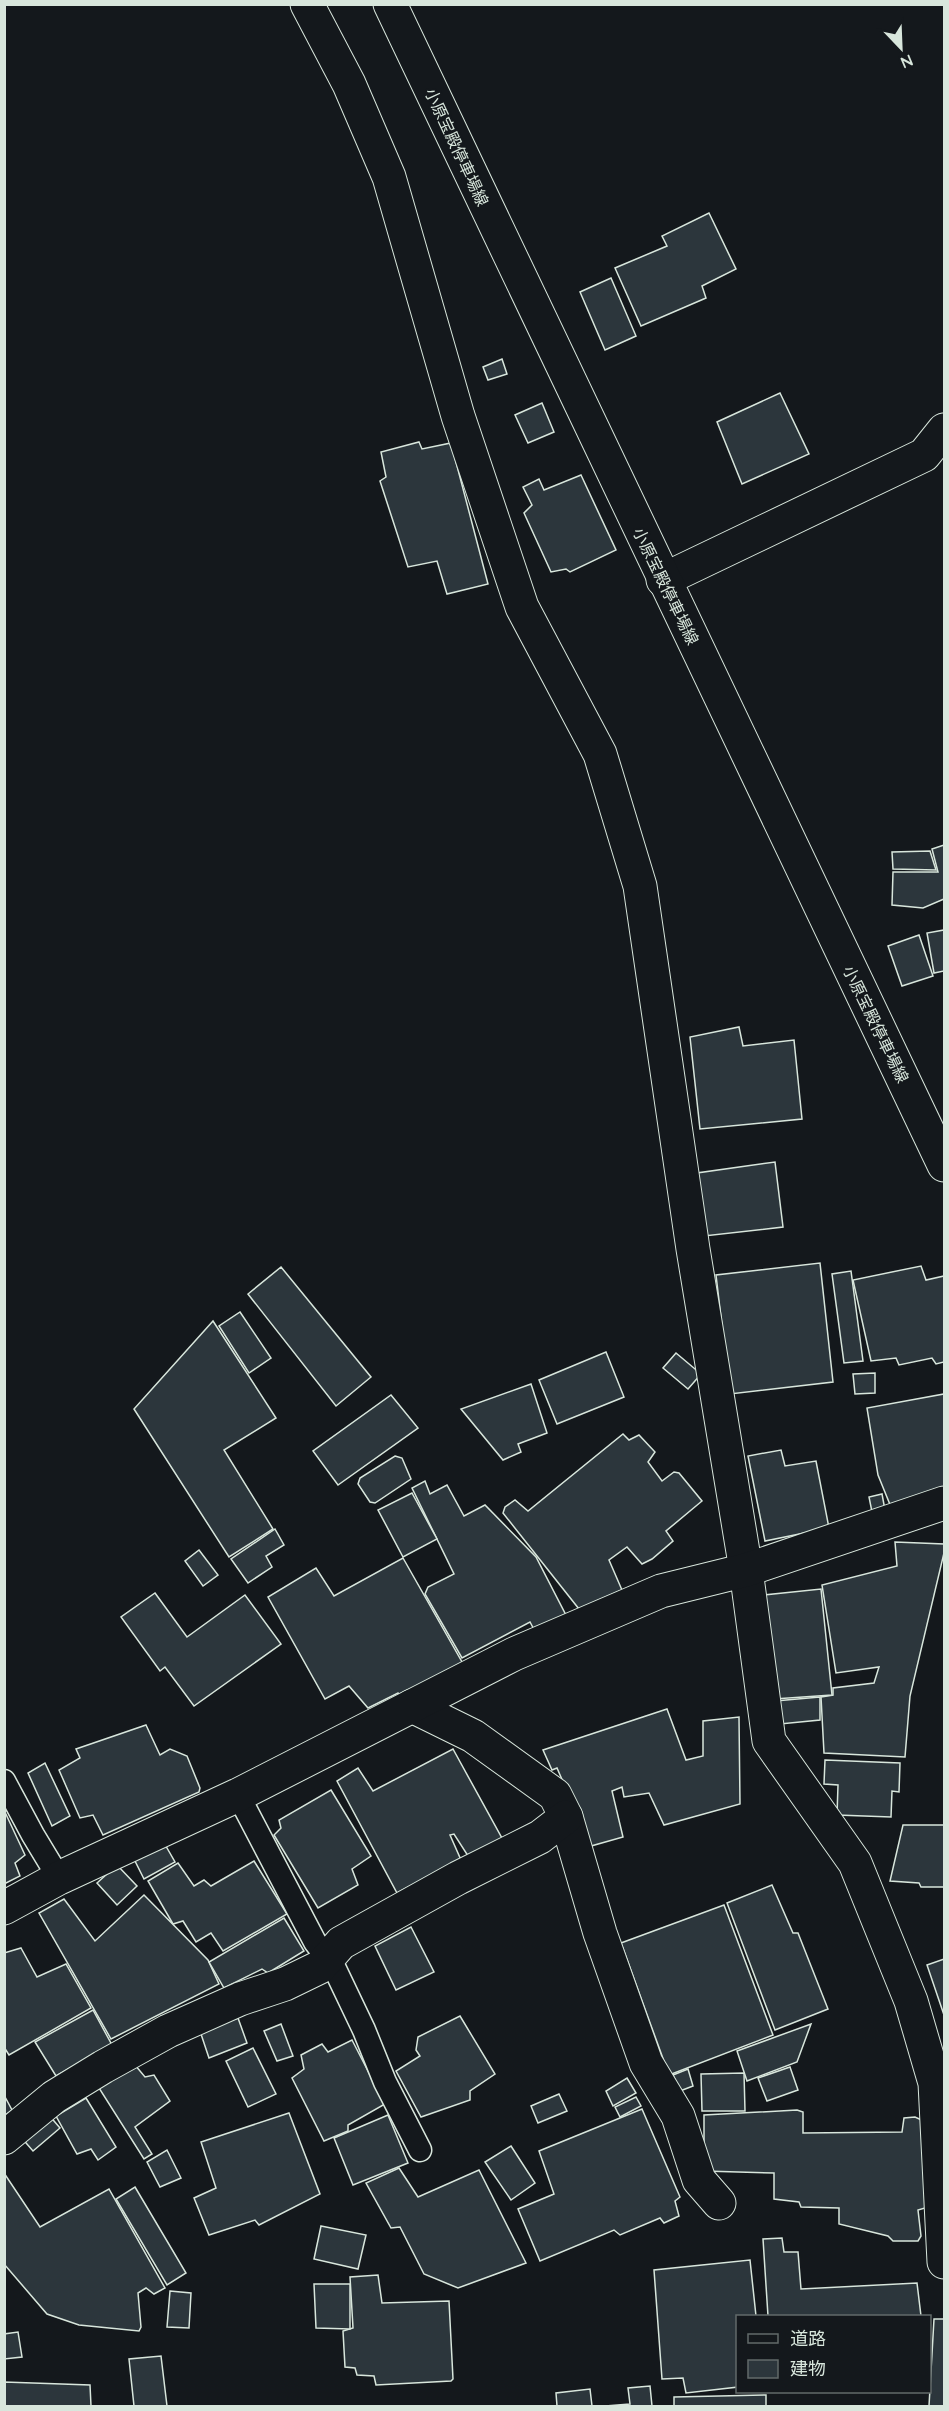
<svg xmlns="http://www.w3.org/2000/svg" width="949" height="2411" viewBox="0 0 949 2411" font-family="Quicksand,'Noto Sans JP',sans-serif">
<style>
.building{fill:#2c363c;stroke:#d8e6dc;stroke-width:1.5}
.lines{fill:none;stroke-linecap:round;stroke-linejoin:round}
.lane-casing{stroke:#d8e6dc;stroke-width:25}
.street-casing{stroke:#d8e6dc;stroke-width:35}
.secondary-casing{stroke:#d8e6dc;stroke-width:35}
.lane{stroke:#14181c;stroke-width:22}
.street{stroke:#14181c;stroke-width:33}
.secondary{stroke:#14181c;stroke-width:33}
.labels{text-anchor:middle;stroke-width:4.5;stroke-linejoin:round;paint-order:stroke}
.street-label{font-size:16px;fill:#d8e6dc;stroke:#14181c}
</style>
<rect width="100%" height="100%" fill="#14181c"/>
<g class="building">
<path d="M709 213 736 269 702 286 706 298 641 326 615 268 667 246 662 236Z"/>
<path d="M611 278 636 336 605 350 580 292Z"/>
<path d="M502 359 507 374 488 380 483 367Z"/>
<path d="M780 393 809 454 742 484 717 422Z"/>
<path d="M542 403 554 432 528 443 515 415Z"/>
<path d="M419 442 422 449 451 443 488 584 447 594 437 561 408 567 380 481 386 477 381 452Z"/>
<path d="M581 475 616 550 570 572 566 569 551 572 524 513 532 505 523 487 539 479 544 490Z"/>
<path d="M944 845V899L923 908 892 905 893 872H938L932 849Z"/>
<path d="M930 851 936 870 893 869 892 852Z"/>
<path d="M944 930V971L934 973 927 933Z"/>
<path d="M919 935 933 976 902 986 888 946Z"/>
<path d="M739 1027 743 1046 794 1040 802 1119 700 1129 690 1037Z"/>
<path d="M775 1162 783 1227 704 1236 697 1173Z"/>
<path d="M820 1263 833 1382 730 1394 716 1275Z"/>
<path d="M921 1266 926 1280 944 1276V1362L936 1364 932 1358 899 1365 896 1358 871 1361 853 1280Z"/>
<path d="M281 1267 371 1377 336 1406 248 1294Z"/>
<path d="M851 1271 863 1361 844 1363 832 1274Z"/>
<path d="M240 1312 271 1358 249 1373 219 1326Z"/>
<path d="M213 1321 276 1418 224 1450 273 1529 229 1557 134 1409Z"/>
<path d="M606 1352 624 1397 557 1424 539 1380Z"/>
<path d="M676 1353 701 1374 688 1389 663 1368Z"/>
<path d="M875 1373V1393L855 1394 853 1374Z"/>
<path d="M531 1384 547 1433 518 1444 521 1452 503 1460 461 1409Z"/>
<path d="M944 1394V1488L891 1507 878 1475 867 1408Z"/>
<path d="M391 1395 418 1428 338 1485 313 1451Z"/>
<path d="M623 1434 629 1440 639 1435 655 1452 648 1462 662 1481 674 1472 679 1473 702 1501 666 1531 673 1541 652 1559 642 1564 627 1547 609 1560 622 1590 579 1609 503 1513 505 1507 515 1500 528 1511Z"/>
<path d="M781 1450 785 1466 816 1461 829 1528 765 1541 748 1456Z"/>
<path d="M395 1456 402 1458 411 1479 375 1503 370 1502 358 1484 360 1478Z"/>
<path d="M425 1481 430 1494 447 1485 464 1516 485 1505 536 1557 569 1621 538 1637 530 1622 462 1658 425 1594 428 1587 454 1574 412 1488Z"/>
<path d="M412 1493 437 1539 403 1557 378 1510Z"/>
<path d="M882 1494 885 1510 872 1512 869 1497Z"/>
<path d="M275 1529 284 1545 266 1556 272 1567 248 1583 231 1559Z"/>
<path d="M895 1542 944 1544V1553L910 1696 905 1757 824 1753 821 1697 833 1695V1688L874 1683 879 1667 836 1673 822 1585 897 1566Z"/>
<path d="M199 1550 218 1575 203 1586 185 1561Z"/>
<path d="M403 1558 466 1669 402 1702 398 1693 368 1708 349 1686 325 1699 268 1597 316 1568 334 1596Z"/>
<path d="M821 1589 832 1695 774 1699 764 1595Z"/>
<path d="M155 1593 187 1637 245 1595 281 1644 194 1706 165 1667 160 1671 121 1617Z"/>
<path d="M820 1697V1720L780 1724 775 1701Z"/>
<path d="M667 1709 686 1760 703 1756V1721L739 1717 740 1804 664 1825 649 1793 624 1797 622 1787 612 1791 623 1837 591 1846 557 1768 552 1770 543 1750Z"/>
<path d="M146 1725 160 1755 170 1749 187 1756 200 1788 199 1792 103 1835 93 1815 80 1818 59 1770 80 1758 76 1749Z"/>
<path d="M453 1749 503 1840 470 1859 454 1834 450 1835 461 1860 397 1893 337 1781 358 1768 373 1791Z"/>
<path d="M825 1760 900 1763 899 1792 892 1791 891 1817 837 1815 838 1785 824 1784Z"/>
<path d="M45 1763 70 1816 52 1826 28 1773Z"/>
<path d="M331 1790 371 1856 352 1869 358 1885 318 1908 274 1835 281 1828 279 1820Z"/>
<path d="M4 1810 25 1855 15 1863 20 1876 4 1884Z"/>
<path d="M903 1825H944V1887H921L919 1883 890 1881Z"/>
<path d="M163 1841 175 1862 144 1879 133 1857Z"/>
<path d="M254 1861 287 1914 223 1951 211 1933 196 1942 183 1921 173 1924 148 1881 178 1863 194 1886 204 1880 211 1886Z"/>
<path d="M117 1865 137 1886 117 1905 97 1883Z"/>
<path d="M772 1885 793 1933H798L828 2009 775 2030 727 1903Z"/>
<path d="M144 1895 208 1960 219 1984 111 2039 39 1913 64 1899 95 1941Z"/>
<path d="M724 1905 773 2035 669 2075 621 1943Z"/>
<path d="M284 1918 304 1951 268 1973 262 1969 224 1988 209 1962Z"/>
<path d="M411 1927 434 1972 396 1990 375 1946Z"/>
<path d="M21 1948 37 1977 66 1964 91 2008 9 2055 4 2047V1953Z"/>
<path d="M944 1959V2015L927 1965Z"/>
<path d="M93 2010 112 2045 56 2076 35 2042Z"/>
<path d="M460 2016 495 2074 470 2091V2100L421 2117 396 2071 420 2056 416 2050 418 2037Z"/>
<path d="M238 2018 247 2043 209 2058 200 2031Z"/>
<path d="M281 2024 293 2056 277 2061 264 2031Z"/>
<path d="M811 2024 797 2062 747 2081 737 2051Z"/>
<path d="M352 2040 385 2104 348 2125V2131L324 2141 292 2078 304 2069 301 2055 322 2044 328 2052Z"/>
<path d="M253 2048 276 2094 248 2107 226 2061Z"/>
<path d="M135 2065 145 2077 154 2075 170 2101 135 2127 152 2154 144 2159 99 2088Z"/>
<path d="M790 2067 798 2090 767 2101 758 2078Z"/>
<path d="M688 2069 693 2086 680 2091 673 2075Z"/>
<path d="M744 2073 745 2111H702L701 2074Z"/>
<path d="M627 2078 636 2093 613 2106 606 2091Z"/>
<path d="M559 2094 567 2111 538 2123 531 2106Z"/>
<path d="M4 2095 12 2110 4 2116Z"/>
<path d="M636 2097 641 2106 620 2117 615 2107Z"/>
<path d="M86 2098 116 2147 98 2160 91 2149 77 2154 56 2116Z"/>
<path d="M642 2109 680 2197 675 2201 679 2216 664 2223 660 2218 620 2235 614 2230 540 2261 518 2209 554 2194 539 2151Z"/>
<path d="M797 2110 803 2112V2133L902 2132 904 2118 915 2117 926 2122 925 2208 918 2210 921 2236 918 2241H893L888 2236 839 2224V2208L801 2207 799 2202 774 2199V2173L704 2171V2115Z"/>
<path d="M289 2113 320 2194 259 2225 255 2220 209 2235 194 2198 216 2188 201 2142Z"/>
<path d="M48 2114 60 2128 33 2151 20 2136Z"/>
<path d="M388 2115 408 2163 353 2185 334 2138Z"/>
<path d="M511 2146 535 2183 511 2200 485 2162Z"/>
<path d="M167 2150 181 2178 160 2187 147 2162Z"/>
<path d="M399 2168 418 2197 479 2170 526 2263 458 2288 424 2274 400 2227 391 2228 366 2183Z"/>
<path d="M4 2173 40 2227 109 2189 165 2288 154 2294 146 2288 138 2293 141 2327 139 2331 79 2325 47 2314 4 2264Z"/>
<path d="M135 2187 186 2273 167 2285 116 2199Z"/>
<path d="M321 2226 366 2235 358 2269 314 2259Z"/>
<path d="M782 2238 784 2252H798L801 2289 917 2283 921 2316H768L763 2239Z"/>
<path d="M750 2260 756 2316H738V2387L686 2393 683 2378 662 2379 654 2270Z"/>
<path d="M378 2275 382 2303 449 2301 453 2379 451 2381 376 2385 374 2376 357 2375 355 2368 345 2367 343 2331 353 2328 350 2277Z"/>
<path d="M314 2284H350V2329L316 2328Z"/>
<path d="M170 2291 191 2293 189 2328 167 2327Z"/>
<path d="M934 2319H944V2406H929Z"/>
<path d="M18 2332 22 2357 4 2359V2334Z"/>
<path d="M161 2356 167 2406H134L129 2359Z"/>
<path d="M4 2382 90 2385 91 2406H4Z"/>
<path d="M650 2386 652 2406H605L630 2404 628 2388Z"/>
<path d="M590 2389 592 2406H557L556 2393Z"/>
<path d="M766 2395V2406H674V2397Z"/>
</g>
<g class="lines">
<g class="lane-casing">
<g id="lane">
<path d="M4 1781 33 1835 59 1878"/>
<path d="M238 1795 315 1942 333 1965 364 2030 385 2082 420 2150"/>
</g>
</g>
<g class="street-casing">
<g id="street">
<path d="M307 4 349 84 389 177 458 416 522 607 600 754 640 886 693 1249 746 1570 769 1741 855 1863 911 2001 935 2083 944 2262"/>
<path d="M663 580 924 455 944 430"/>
<path d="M412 1706 473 1736 555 1795 566 1817 600 1933 646 2063 678 2116 699 2180 719 2203"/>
<path d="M4 1908 59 1878 238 1795 514 1654 661 1591 746 1570 944 1503"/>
<path d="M4 2138 54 2097 103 2067 168 2031 240 1999 285 1984 320 1967 341 1943 458 1878 540 1837 566 1817"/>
</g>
</g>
<g class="secondary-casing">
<path id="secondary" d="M390 4 944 1165"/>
</g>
<use href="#lane" class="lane"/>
<use href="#street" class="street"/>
<use href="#secondary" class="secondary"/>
</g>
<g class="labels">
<g class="street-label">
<text transform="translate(457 147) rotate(65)" y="6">小原宝殿停車場線</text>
<text transform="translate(666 586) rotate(64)" y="6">小原宝殿停車場線</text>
<text transform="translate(876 1024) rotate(64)" y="6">小原宝殿停車場線</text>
</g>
</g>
<rect width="949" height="2411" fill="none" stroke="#d8e6dc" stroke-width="12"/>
<rect x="736" y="2315" width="195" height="78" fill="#14181c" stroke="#626a69" stroke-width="1.5"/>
<rect x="748" y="2334" width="30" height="9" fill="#14181c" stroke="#626a69" stroke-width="1.5"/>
<text x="790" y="2345" font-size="18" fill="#d8e6dc">道路</text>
<rect x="748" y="2360" width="30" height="18" fill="#2c363c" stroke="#626a69" stroke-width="1.5"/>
<text x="790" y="2375" font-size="18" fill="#d8e6dc">建物</text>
<g transform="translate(901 48) rotate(157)" stroke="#14181c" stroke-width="4.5" paint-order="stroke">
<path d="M0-4.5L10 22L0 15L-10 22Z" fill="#d8e6dc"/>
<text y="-9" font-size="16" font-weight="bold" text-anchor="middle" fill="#d8e6dc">N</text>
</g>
</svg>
